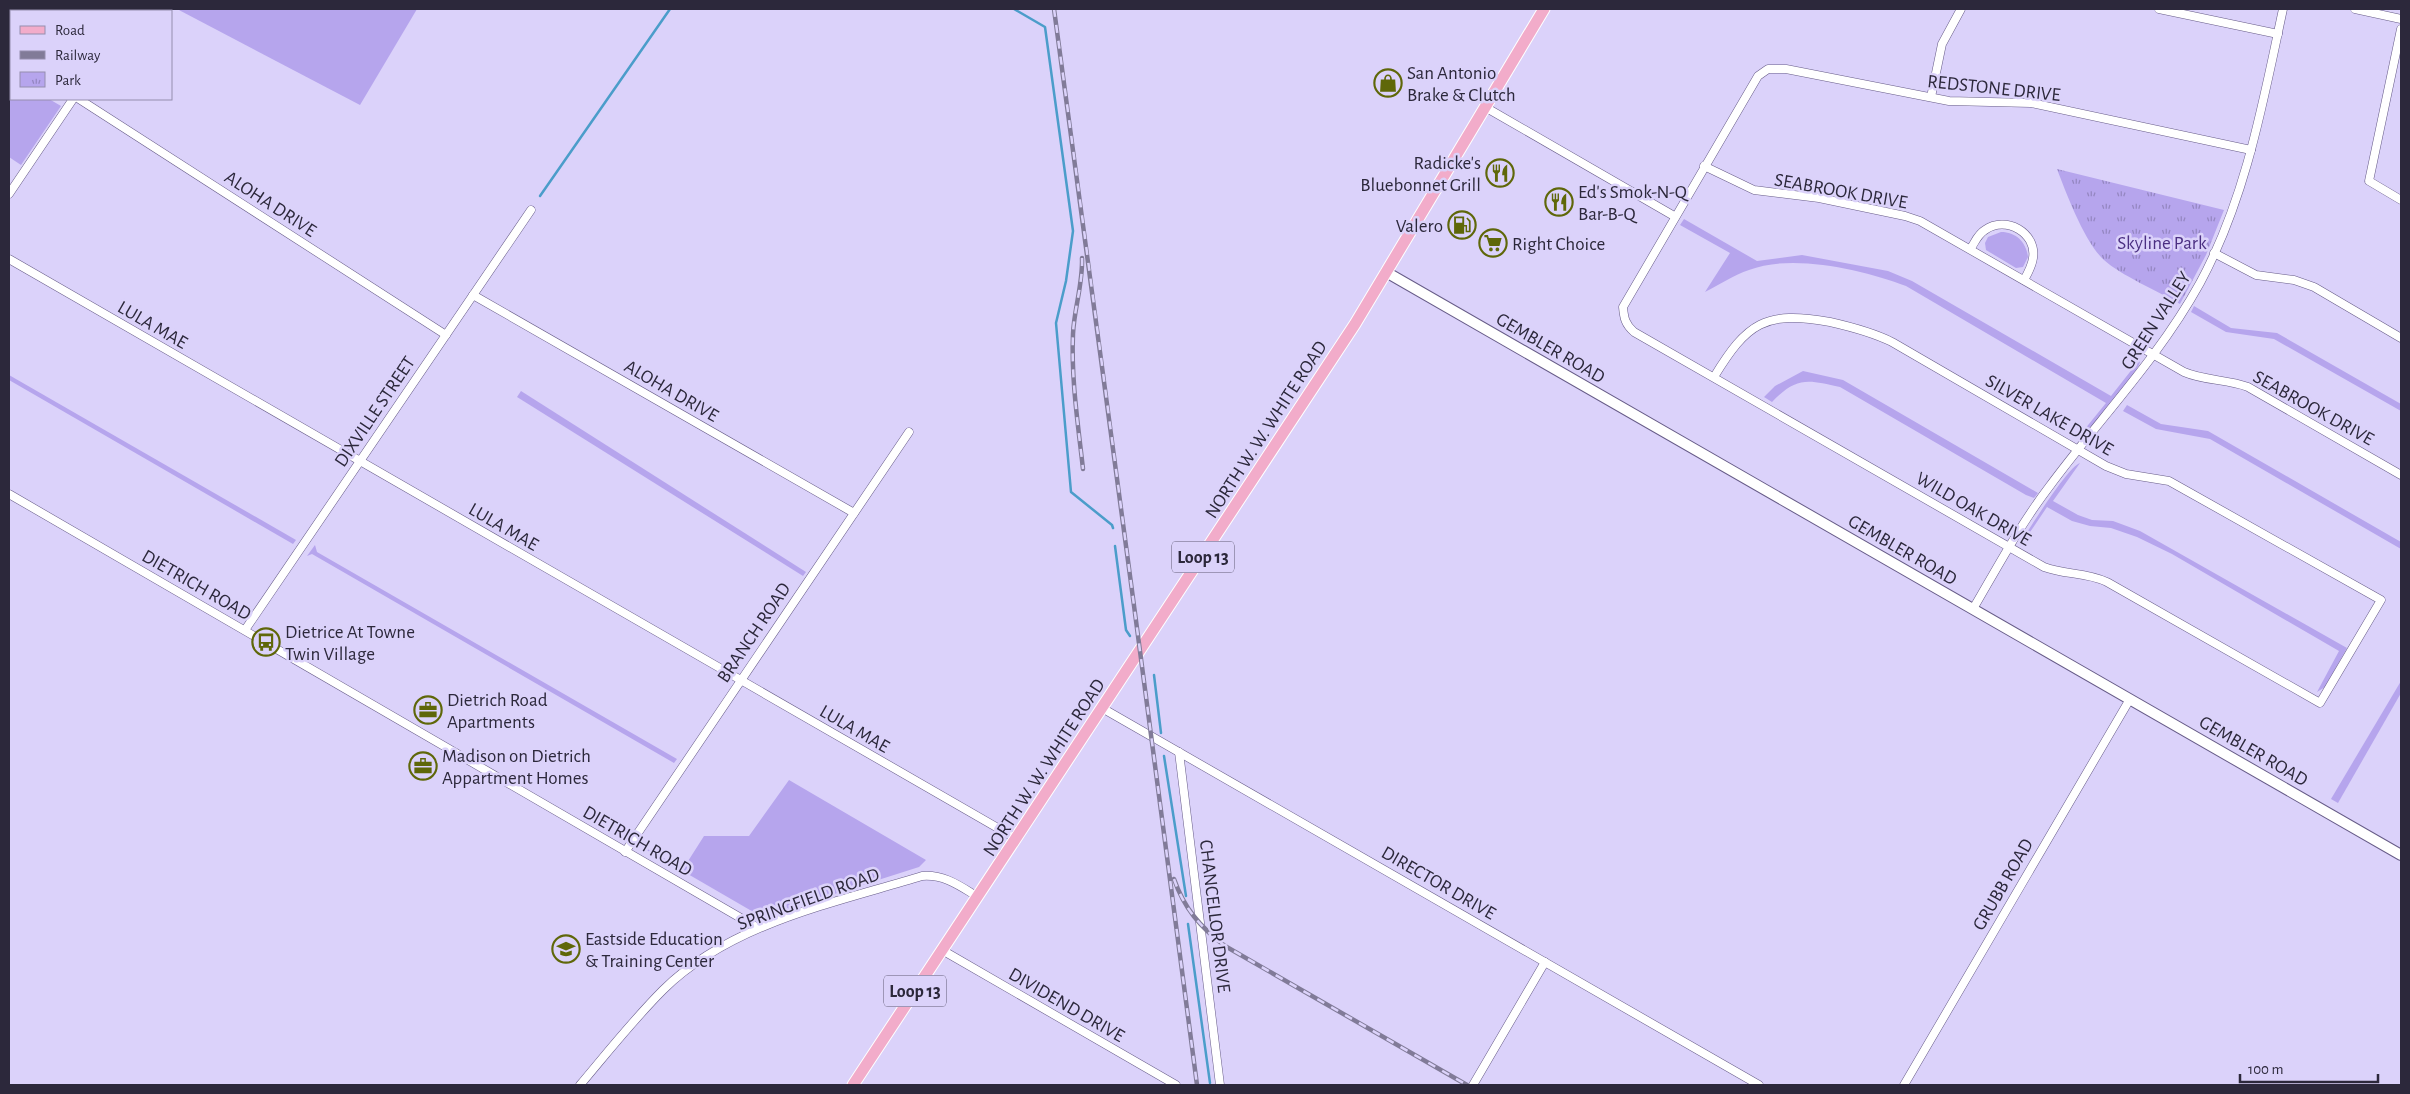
<svg xmlns="http://www.w3.org/2000/svg" width="2410" height="1094" viewBox="0 0 2410 1094" font-family="'Alegreya Sans',sans-serif">
<style>
.grass{fill:#b6a5ed}
.park{fill:url(#park-tufts)}
.lines{fill:none;stroke-linecap:round;stroke-linejoin:round}
.stream{stroke:#4b9dca;stroke-width:2.5}
.minor-casing{stroke:#675c88;stroke-width:9}
.secondary-casing{stroke:#675c88;stroke-width:12}
.primary-casing{stroke:#fff;stroke-width:13}
.minor{stroke:#fff;stroke-width:8}
.secondary{stroke:#fff;stroke-width:10}
.primary{stroke:#f2acca;stroke-width:11}
.rail-casing{stroke:#817b98;stroke-width:4.5}
.rail{stroke:#dbd2fa;stroke-width:2.5;stroke-dasharray:8;stroke-linecap:butt}
.labels{text-anchor:middle;stroke-width:5;stroke-linejoin:round;paint-order:stroke}
.shield{fill:#dbd2fa;stroke:#605b74;stroke-width:1}
.shield-label{font-size:18px;font-weight:bold;fill:#2c283b}
.poi-label{font-size:19px;fill:#2c283b;stroke:#dbd2fa;text-anchor:start}
.street-label{font-size:19px;fill:#2c283b;stroke:#dbd2fa}
.park-label{font-size:19px;fill:#4b2f82;stroke:#dbd2fa}
</style>
<defs>
<pattern id="park-tufts" width="24" height="20" patternUnits="userSpaceOnUse" patternTransform="scale(1.25)"><rect width="24" height="20" fill="#b6a5ed"/><path d="M3 7l-1-3M5 7V3M7 7l1-3M15 17l-1-3M17 17v-4M19 17l1-3" fill="none" stroke="#9486c1"/></pattern>
</defs>
<rect width="100%" height="100%" fill="#dbd2fa"/>
<g class="grass">
<path d="M9 9H127L125 11H11V99H49L61 106 21 165 9 157Z"/>
<path d="M177 9H417L360 105Z"/>
<path d="M1684 219 1757 261 1802 255 1888 271 1912 281 2111 396 2137 363 2135 356 2140 362C2135 378 2094 428 2080 435L2106 403 1906 286C1864 270 1792 253 1749 270 1734 275 1719 285 1705 292L1730 253 1680 225Z"/>
<path d="M2001 232C2016 232 2026 242 2028 257L2023 267 2016 268 1986 250 1985 243 1988 237Z"/>
<path d="M2194 306 2231 328 2277 333 2401 404V411L2274 339 2226 332 2191 312Z"/>
<path d="M1803 371 1843 380 2038 493 2034 498 2026 495 1840 387C1808 380 1797 376 1772 402L1764 397 1775 386Z"/>
<path d="M9 375 296 540 293 544 9 380Z"/>
<path d="M521 391 806 572 803 576 517 397Z"/>
<path d="M2127 405 2161 424 2208 431 2401 542V549L2210 439 2156 429 2123 411Z"/>
<path d="M2080 463 2053 501 2078 515 2092 520 2113 521 2140 531 2347 648 2325 687 2317 692 2339 651 2172 554 2137 537 2111 528 2090 526 2072 521 2047 507 2022 544 2025 535C2034 522 2068 467 2080 463Z"/>
<path d="M315 545 317 552 677 759 674 763 312 554 307 556Z"/>
<path d="M2401 681V693L2338 803 2331 799Z"/>
<path d="M789 780 926 860 919 867 762 917 643 848 642 846 683 869 704 836H749Z"/>
</g>
<path class="park" d="M2057 169 2224 210 2206 255 2180 304C2160 292 2120 275 2104 260 2085 243 2066 193 2057 169Z"/>
<g class="lines">
<g class="stream">
<path d="M1014 9 1045 27 1073 231 1066 281 1056 323 1071 492 1112 525 1113 528"/>
<path d="M540 196 670 9"/>
<path d="M1115 546 1126 630 1130 636"/>
<path d="M1154 675 1161 733"/>
<path d="M1164 756 1186 896"/>
<path d="M1188 924 1210 1083"/>
</g>
<g class="minor-casing">
<g id="minor">
<path d="M2159 9 2278 34"/>
<path d="M2355 9 2401 19"/>
<path d="M134 11 136 9"/>
<path d="M2401 29 2369 181 2401 200"/>
<path d="M1931 97 1942 44 1961 9"/>
<path d="M79 99 446 335"/>
<path d="M1485 107 1674 216"/>
<path d="M1704 166 1754 190 1819 198 1905 216 1920 221 2184 372C2205 381 2227 379 2248 387L2401 475"/>
<path d="M9 194 73 99"/>
<path d="M1971 248C1975 242 1978 234 1985 230 2006 215 2037 233 2033 258 2032 266 2028 273 2024 280"/>
<path d="M2214 253 2256 275 2294 280 2314 287 2401 338"/>
<path d="M9 259 1017 839"/>
<path d="M473 295 854 513"/>
<path d="M1714 377C1747 323 1765 310 1830 322 1852 327 1872 332 1892 342L2106 466 2126 474 2169 481 2381 600 2320 703 2107 582C2086 572 2065 575 2044 567L1634 332C1625 324 1624 318 1623 307L1758 76 1768 69H1786L1949 101 2031 103 2251 150"/>
<path d="M9 494 758 928"/>
<path d="M1973 609C1997 568 2020 525 2049 487 2100 418 2158 359 2200 283 2246 198 2263 102 2283 9"/>
<path d="M245 630 531 210"/>
<path d="M1102 708 1759 1085"/>
<path d="M1179 752 1220 1085"/>
<path d="M625 852 909 432"/>
<path d="M942 950 1176 1085"/>
<path d="M580 1085C607 1053 633 1020 663 990 731 923 834 903 922 876 944 874 960 886 978 897"/>
<path d="M1473 1085 1545 962"/>
<path d="M1904 1085 2130 699"/>
</g>
</g>
<g class="secondary-casing">
<path id="secondary" d="M1386 272 2401 855"/>
</g>
<g class="primary-casing">
<path id="primary" d="M853 1085 1355 324 1544 9"/>
</g>
<use href="#minor" class="minor"/>
<use href="#secondary" class="secondary"/>
<use href="#primary" class="primary"/>
<g class="rail-casing">
<g id="rail">
<path d="M1054 9C1103 368 1150 726 1197 1085"/>
<path d="M1082 258C1083 284 1074 309 1073 334 1071 379 1078 424 1083 469"/>
<path d="M1174 879C1184 908 1200 927 1225 946L1467 1085"/>
</g>
</g>
<use href="#rail" class="rail"/>
</g>
<defs>
<g id="shop-ring" transform="scale(1.4375)"><circle r="9.5" fill="#dbd2fa" stroke="#5f6709" stroke-width="1.5"/><path d="M-5-2.5h2.3a2.7 3.5 0 0 1 5.4 0H5L5.5 6h-11ZM-1.5-2.5h3a1.5 2.3 0 0 0-3 0Z" fill="#5f6709"/></g>
<g id="restaurant-ring" transform="scale(1.4375)"><circle r="9.5" fill="#dbd2fa" stroke="#5f6709" stroke-width="1.5"/><path d="M-5-6h1v4h1v-4h1v4h1v-4h1v5L-1.5 .5V6h-2V.5L-5-1ZM5-6V6H3V1.5H1.5Q1.5-4 5-6Z" fill="#5f6709"/></g>
<g id="fuel-ring" transform="scale(1.4375)"><circle r="9.5" fill="#dbd2fa" stroke="#5f6709" stroke-width="1.5"/><path d="M-5.5-6h7V0h2V4h1.3V-2.5L3-4.5l.8-.8L6-3V5H2.5V1h-1V6h-7ZM-4.2-4.7v3.2H.2V-4.7Z" fill="#5f6709"/></g>
<g id="supermarket-ring" transform="scale(1.4375)"><circle r="9.5" fill="#dbd2fa" stroke="#5f6709" stroke-width="1.5"/><path d="M-6-5.5h2.5l.6 2H6L4.5 2H-2.5L-4.4-4H-6ZM-1.5 3.2a1.3 1.3 0 1 0 .1 0ZM3 3.2a1.3 1.3 0 1 0 .1 0Z" fill="#5f6709"/></g>
<g id="bus-ring" transform="scale(1.4375)"><circle r="9.5" fill="#dbd2fa" stroke="#5f6709" stroke-width="1.5"/><path d="M-5-6H5V4H4V6H2V4H-2V6H-4V4H-5ZM-3.5-4V0h7V-4ZM-3.5 1.2v1.5H-2V1.2ZM2 1.2v1.5H3.5V1.2Z" fill="#5f6709"/></g>
<g id="office-ring" transform="scale(1.4375)"><circle r="9.5" fill="#dbd2fa" stroke="#5f6709" stroke-width="1.5"/><path d="M-6-3h4V-5.5h4V-3h4V5H-6ZM-1-4.5V-3h2v-1.5ZM-6 0V1H6V0Z" fill="#5f6709"/></g>
<g id="university-ring" transform="scale(1.4375)"><circle r="9.5" fill="#dbd2fa" stroke="#5f6709" stroke-width="1.5"/><path d="M0-5L7-2L0 1L-7-2ZM-4 1L0 2.5L4 1V4Q0 6-4 4Z" fill="#5f6709"/></g>
</defs>
<g fill-rule="evenodd">
<use href="#shop-ring" x="1388" y="83"/>
<use href="#restaurant-ring" x="1500" y="173"/>
<use href="#restaurant-ring" x="1559" y="202"/>
<use href="#fuel-ring" x="1462" y="225"/>
<use href="#supermarket-ring" x="1493" y="243"/>
<use href="#bus-ring" x="266" y="642"/>
<use href="#office-ring" x="428" y="710"/>
<use href="#office-ring" x="423" y="766"/>
<use href="#university-ring" x="566" y="949"/>
</g>
<g class="labels">
<g class="shield">
<rect x="1172" y="541.5" width="62" height="31" rx="4"/>
<rect x="884" y="975.5" width="62" height="31" rx="4"/>
</g>
<g class="shield-label">
<text x="1203" y="563">Loop 13</text>
<text x="915" y="997">Loop 13</text>
</g>
<g class="poi-label">
<text x="1407" y="79">San Antonio<tspan x="1407" dy="22">Brake &amp; Clutch</tspan></text>
<text x="1481" y="169" text-anchor="end">Radicke's<tspan x="1481" dy="22">Bluebonnet Grill</tspan></text>
<text x="1578" y="198">Ed's Smok-N-Q<tspan x="1578" dy="22">Bar-B-Q</tspan></text>
<text x="1443" y="232" text-anchor="end">Valero</text>
<text x="1512" y="250">Right Choice</text>
<text x="285" y="638">Dietrice At Towne<tspan x="285" dy="22">Twin Village</tspan></text>
<text x="447" y="706">Dietrich Road<tspan x="447" dy="22">Apartments</tspan></text>
<text x="442" y="762">Madison on Dietrich<tspan x="442" dy="22">Appartment Homes</tspan></text>
<text x="585" y="945">Eastside Education<tspan x="585" dy="22">&amp; Training Center</tspan></text>
</g>
<g class="street-label">
<text transform="translate(1994 87) rotate(6)" y="7">REDSTONE DRIVE</text>
<text transform="translate(1841 190) rotate(10)" y="7">SEABROOK DRIVE</text>
<text transform="translate(271 203) rotate(33)" y="7">ALOHA DRIVE</text>
<text transform="translate(2155 320) rotate(-57)" y="7">GREEN VALLEY</text>
<text transform="translate(153 324) rotate(30)" y="7">LULA MAE</text>
<text transform="translate(1551 347) rotate(30)" y="7">GEMBLER ROAD</text>
<text transform="translate(672 390) rotate(30)" y="7">ALOHA DRIVE</text>
<text transform="translate(2314 407) rotate(29)" y="7">SEABROOK DRIVE</text>
<text transform="translate(374 411) rotate(-56)" y="7">DIXVILLE STREET</text>
<text transform="translate(2050 414) rotate(30)" y="7">SILVER LAKE DRIVE</text>
<text transform="translate(1265 429) rotate(-57)" y="7">NORTH W. W. WHITE ROAD</text>
<text transform="translate(1974 508) rotate(30)" y="7">WILD OAK DRIVE</text>
<text transform="translate(504 526) rotate(30)" y="7">LULA MAE</text>
<text transform="translate(1903 549) rotate(30)" y="7">GEMBLER ROAD</text>
<text transform="translate(197 584) rotate(30)" y="7">DIETRICH ROAD</text>
<text transform="translate(753 632) rotate(-56)" y="7">BRANCH ROAD</text>
<text transform="translate(855 728) rotate(30)" y="7">LULA MAE</text>
<text transform="translate(2254 750) rotate(30)" y="7">GEMBLER ROAD</text>
<text transform="translate(1043 767) rotate(-57)" y="7">NORTH W. W. WHITE ROAD</text>
<text transform="translate(638 840) rotate(30)" y="7">DIETRICH ROAD</text>
<text transform="translate(1439 882) rotate(30)" y="7">DIRECTOR DRIVE</text>
<text transform="translate(2002 884) rotate(-60)" y="7">GRUBB ROAD</text>
<text transform="translate(808 898) rotate(-20)" y="7">SPRINGFIELD ROAD</text>
<text transform="translate(1216 916) rotate(83)" y="7">CHANCELLOR DRIVE</text>
<text transform="translate(1067 1004) rotate(30)" y="7">DIVIDEND DRIVE</text>
</g>
<g class="park-label">
<text x="2162" y="249">Skyline Park</text>
</g>
</g>
<rect width="2410" height="1094" fill="none" stroke="#2c283b" stroke-width="20"/>
<rect x="10" y="10" width="162" height="90" fill="#dbd2fa" stroke="#958eae"/>
<rect x="20" y="26" width="25" height="8" fill="#f2acca" stroke="#958eae"/>
<text x="55" y="35" font-size="15" fill="#2c283b">Road</text>
<rect x="20" y="51" width="25" height="8" fill="#817b98" stroke="#958eae"/>
<text x="55" y="60" font-size="15" fill="#2c283b">Railway</text>
<rect x="20" y="72" width="25" height="15" fill="url(#park-tufts)" stroke="#958eae"/>
<text x="55" y="85" font-size="15" fill="#2c283b">Park</text>
<path d="M2240 1074v8h138v-8" fill="none" stroke="#2c283b" stroke-width="2.5"/>
<text x="2248" y="1074" font-size="15" fill="#2c283b" stroke="#dbd2fa" stroke-width="4" paint-order="stroke">100 m</text>
</svg>
